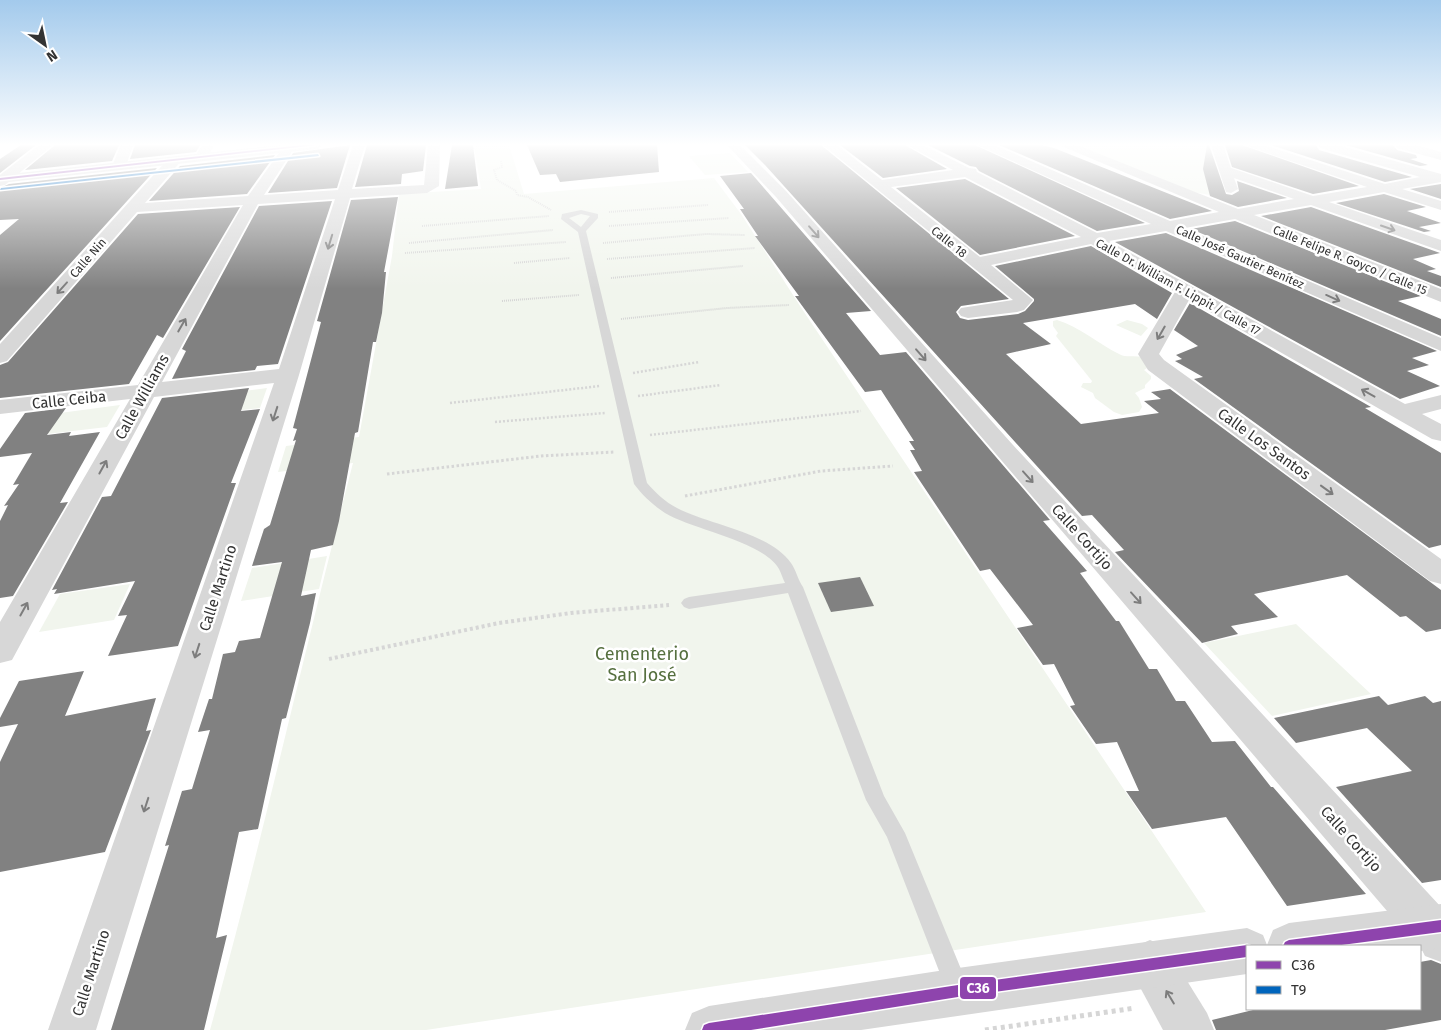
<svg xmlns="http://www.w3.org/2000/svg" width="1441" height="1030" viewBox="0 0 1441 1030" font-family="'Fira Sans',sans-serif">
<style>
.green{fill:#f1f5ed}
.building{fill:#818181}
.lines{fill:none;stroke-linecap:round;stroke-linejoin:round}
.path-far4{stroke:#d6d6d6;stroke-width:2;stroke-dasharray:1 1;stroke-linecap:butt}
.path-far3{stroke:#d6d6d6;stroke-width:2.5;stroke-dasharray:2 2;stroke-linecap:butt}
.path-far2{stroke:#d6d6d6;stroke-width:3;stroke-dasharray:2.5 2.5;stroke-linecap:butt}
.path-far1{stroke:#d6d6d6;stroke-width:4;stroke-dasharray:3 3;stroke-linecap:butt}
.path{stroke:#d6d6d6;stroke-width:5;stroke-dasharray:4 4;stroke-linecap:butt}
.service{fill:#d7d7d7;fill-rule:evenodd}
.minor{fill:#d7d7d7;fill-rule:evenodd}
.tertiary{fill:#d7d7d7;fill-rule:evenodd}
.bus-1-casing{stroke:#fff;stroke-width:3}
.bus-2-casing{stroke:#fff;stroke-width:3}
.bus-1{fill:#8e44ad;fill-rule:evenodd}
.bus-2{fill:#0065bd;fill-rule:evenodd}
.oneway{stroke:#7d7d7d}
.labels{text-anchor:middle;stroke-width:5;stroke-linejoin:round;paint-order:stroke}
.far-street-label{font-size:12px;fill:#333;stroke:#fff}
.street-label{font-size:15px;fill:#333;stroke:#fff}
.near-park-label{font-size:18px;fill:#56703f;stroke:#fff}
.line-badge{stroke:#fff;stroke-width:2}
.badge-label{font-size:14px;text-anchor:middle;font-weight:bold;fill:#fff}
</style>
<rect width="100%" height="100%" fill="#fff"/>
<g class="green">
<path d="M474 145H509L524 194 714 178 741 214 802 309 1206 912 426 1030H210C262 842 304 652 353 463L278 472 286 446 359 437 392 256 399 194 481 189Z"/>
<path d="M1074 145H1207L1210 195 1193 192Z"/>
<path d="M730 153 748 172 705 175 689 156Z"/>
<path d="M1057 320C1080 327 1097 343 1119 354 1126 358 1134 355 1142 357L1147 368 1144 370 1151 376V379L1145 385V388L1135 393 1139 398 1142 407 1139 412 1122 415 1114 412 1095 398 1093 393 1081 387 1083 383H1091L1092 381 1056 336 1058 333 1053 326V321Z"/>
<path d="M1127 320 1142 324 1148 328 1141 336 1116 325Z"/>
<path d="M267 388 260 408 232 411 219 394Z"/>
<path d="M120 405 107 427 47 434 60 413Z"/>
<path d="M327 556 319 589 241 601 252 568Z"/>
<path d="M130 584 114 620 39 632 60 594Z"/>
<path d="M1296 624 1371 694 1272 716 1204 643Z"/>
</g>
<g class="building">
<path d="M21 145H36L0 173V159Z"/>
<path d="M55 145H119L112 161 25 170Z"/>
<path d="M135 145H200L196 152 130 159Z"/>
<path d="M350 145 337 188 268 193 293 153Z"/>
<path d="M367 145H426L423 171 402 174 401 184 355 187Z"/>
<path d="M452 145H473L478 186 445 189Z"/>
<path d="M527 145H657L659 172 560 182 556 174 540 175Z"/>
<path d="M745 145H821L1009 299 961 306 956 312 960 318 968 320 1018 314 1025 311 1034 301V299L995 266 1091 246 1172 293 1157 319 1135 304 1023 323 1051 344 1006 354 1081 424 1159 413 1144 401 1161 399 1151 392 1170 389 1441 590V629L1426 632 1406 616 1400 617 1347 575 1254 594 1278 617 1231 626 1238 634 1202 643 1115 552 1124 550 1092 515 1082 516 765 165Z"/>
<path d="M840 145H905L947 169 883 178Z"/>
<path d="M928 145H975L1145 223 1097 231 979 171 976 167 970 166Z"/>
<path d="M999 145H1041L1054 148 1212 211 1170 219Z"/>
<path d="M1207 145H1209L1226 194 1232 195 1239 191 1237 181 1287 198 1238 207 1210 196 1203 169Z"/>
<path d="M1225 145H1242L1359 186 1313 194 1232 167Z"/>
<path d="M1271 145H1316L1319 150 1412 177 1385 182Z"/>
<path d="M1346 145H1393L1397 150 1416 155 1417 158 1410 159 1428 165 1420 166Z"/>
<path d="M275 155 247 194 149 201 180 166Z"/>
<path d="M157 168 0 341V235L19 219 0 220V188L9 184Z"/>
<path d="M751 173 871 311 846 313 880 355 906 352 1050 520 1043 521 1087 571 1080 573 1116 621H1119L1149 669H1157L1176 701H1185L1212 742 1235 741 1271 787H1273L1366 894 1287 906 1226 817 1152 829 1126 791H1139L1117 742 1096 744 1070 706 1075 705 1054 664 1043 665 1017 628 1033 625 990 569 980 571 914 472 922 471 910 450H915L909 441H914L881 390 865 392 795 296H799L755 236H758L740 209H744L720 176Z"/>
<path d="M965 179 1075 236 980 255 896 188Z"/>
<path d="M1441 184V199L1410 189Z"/>
<path d="M1384 194 1426 207 1407 211 1441 223 1419 227 1431 231 1424 232 1336 203Z"/>
<path d="M398 197 384 272H386L382 313 376 342H373L358 432 355 433 339 521 333 545 311 550 301 596 316 593 310 623 286 718 282 719 258 829 239 832 216 938 227 935 204 1030H111L169 845 165 846 182 791 192 789 210 730 198 732 209 699H212L223 654 235 652 239 641 260 638 282 562 252 566 264 529 270 525 296 440 293 441 297 429 293 428 321 322 317 321 351 200Z"/>
<path d="M332 201 278 364 257 366 255 370 172 379 186 351 182 349 259 206Z"/>
<path d="M240 207 163 338 157 335 129 384 0 398V365L8 362 138 214Z"/>
<path d="M1311 207 1440 253 1413 259 1436 269 1427 271 1441 276V287L1261 216Z"/>
<path d="M1235 221 1421 296 1398 301 1441 319V336L1191 229Z"/>
<path d="M1166 233 1437 351 1412 358 1429 365 1407 371 1440 386 1400 399 1115 242Z"/>
<path d="M1190 303 1371 407 1365 408 1441 453V545L1429 548 1194 379 1203 377 1175 361 1182 359 1176 355 1198 346 1174 330Z"/>
<path d="M249 388 241 411 260 409 231 483H236L178 646 108 656 127 615 118 616 135 581 54 594 57 589 52 590 102 497 111 496 162 398Z"/>
<path d="M66 408 47 435 71 432 69 436 100 432 60 503 68 502 13 596 0 598V521L8 505 4 506 19 484 13 485 32 453 0 457V449L25 413Z"/>
<path d="M860 577 874 606 831 612 818 583Z"/>
<path d="M84 671 65 716 156 698 146 731 151 730 105 852 0 872V762L18 724 0 727V718L19 681Z"/>
<path d="M1379 696 1388 705 1425 696 1433 703 1441 701V880L1422 883 1336 787 1412 771 1367 728 1296 743 1274 718Z"/>
<path d="M1431 960 1441 964V1020L1385 1030H1216L1212 1020 1257 1009H1420V962Z"/>
</g>
<g class="lines">
<g class="path-far4">
<path d="M501 161 502 167 494 170 497 180 516 191 517 195 528 197 551 210"/>
<path d="M609 212 708 205"/>
<path d="M422 226 549 216"/>
<path d="M609 226 729 218"/>
<path d="M409 243 553 230"/>
<path d="M603 243 706 234 745 235"/>
<path d="M405 253 566 242"/>
<path d="M607 259 755 248"/>
<path d="M514 263 570 258"/>
<path d="M611 278 743 266"/>
<path d="M502 301 579 295"/>
<path d="M621 319 727 308 789 305"/>
</g>
<g class="path-far3">
<path d="M633 373 699 362"/>
<path d="M638 396 721 385"/>
<path d="M450 403 600 386"/>
<path d="M495 422 605 413"/>
<path d="M650 435 861 411"/>
</g>
<g class="path-far2">
<path d="M387 474 541 456 614 452"/>
<path d="M685 496 821 471 893 466"/>
</g>
<path class="path-far1" d="M329 659 499 623 571 613 669 605"/>
<path class="path" d="M985 1030 1135 1008"/>
<path class="service" d="M581 210 598 214V218L586 231 647 483C656 493 665 502 677 508 709 525 769 532 791 563 796 570 798 580 803 587L884 796 905 833 968 986 964 994 956 998 948 994 887 837 866 800 788 593 689 609 684 607 681 603 684 599 689 597 785 583C783 579 781 573 779 569 763 541 693 530 665 513 653 505 643 496 634 484L578 232 561 219 562 214ZM581 214 590 216 581 227 569 218Z"/>
<g class="minor">
<path d="M39 145H53L5 185 0 186V175Z"/>
<path d="M121 145H133L126 166 119 170 112 166Z"/>
<path d="M202 145H214L206 160 201 161 195 157Z"/>
<path d="M281 145H293L291 153 264 195 338 190 353 145H365L352 189 424 185 428 145H440L439 186 427 193 350 198 299 375 96 1030H48L274 383 154 397 12 660 0 663V622L130 399 0 414V400L138 385 243 205 137 212 7 361 0 363V344L170 157H180L182 160 145 203 248 196 279 153ZM335 199 279 369 162 382 258 204Z"/>
<path d="M727 145H740L786 191 1013 445 1441 907V962L1425 956 1420 946H1417L776 197Z"/>
<path d="M823 145H837L882 180 953 170 907 145H923L969 168 976 169 977 172 1097 233 1151 224 977 145H994L1170 221 1219 212 1059 145H1077L1238 209 1294 199 1234 178 1238 189 1231 193 1226 192 1211 145H1223L1231 168 1313 196 1367 187 1244 145H1264L1385 184 1420 177 1320 148 1318 145H1338L1441 174V182L1402 189 1441 201V210L1384 192 1329 202 1441 240V251L1311 205 1254 215 1441 289V302L1235 219 1185 228 1441 338V351L1166 231 1109 241 1405 404 1441 395V409L1422 414 1441 424V441L1432 439 1189 300 1159 354 1164 360 1441 559V584L1430 581 1148 370 1138 354 1175 292 1091 244 991 265 1033 300 1024 310 1017 312 968 318 961 316 958 312 961 308 1013 300ZM965 177 1081 237 980 257 891 187Z"/>
<path d="M1395 145H1416L1441 152V160L1397 148Z"/>
<path d="M1150 940 1166 947 1207 1013 1214 1030H1163L1127 963 1134 947Z"/>
</g>
<g class="tertiary">
<path d="M280 145H323L317 149 0 183V175Z"/>
<path d="M1441 904V948L1420 951V946H1247V974L861 1030H685L692 1013 709 1006 958 968 1247 928 1263 935 1267 945 1273 930 1289 923Z"/>
</g>
<g class="bus-1-casing">
<g id="bus-1">
<path d="M303 145H317L0 180V178Z"/>
<path d="M1441 920V932L1334 946H1283L1285 942 1289 940Z"/>
<path d="M1247 945 1250 946H1247V957L958 997 751 1030H702L704 1025 709 1023 958 985Z"/>
</g>
</g>
<g class="bus-2-casing">
<path id="bus-2" d="M318 154 319 156 0 190 1 188Z"/>
</g>
<use href="#bus-1" class="bus-1"/>
<use href="#bus-2" class="bus-2"/>
</g>
<defs><path id="oneway-shaft" d="M-6 0H5M1.5-3L5.5 0L1.5 3" fill="none" stroke-width="1.6" stroke-linecap="round" stroke-linejoin="round" transform="scale(1.25)"/></defs>
<g class="oneway">
<use href="#oneway-shaft" transform="translate(1388 228) rotate(19)"/>
<use href="#oneway-shaft" transform="translate(814 232) rotate(49)"/>
<use href="#oneway-shaft" transform="translate(330 242) rotate(107)"/>
<use href="#oneway-shaft" transform="translate(62 288) rotate(132)"/>
<use href="#oneway-shaft" transform="translate(1333 298) rotate(24)"/>
<use href="#oneway-shaft" transform="translate(182 325) rotate(-60)"/>
<use href="#oneway-shaft" transform="translate(1161 333) rotate(120)"/>
<use href="#oneway-shaft" transform="translate(921 355) rotate(49)"/>
<use href="#oneway-shaft" transform="translate(1368 393) rotate(-151)"/>
<use href="#oneway-shaft" transform="translate(275 414) rotate(108)"/>
<use href="#oneway-shaft" transform="translate(103 467) rotate(-61)"/>
<use href="#oneway-shaft" transform="translate(1028 477) rotate(48)"/>
<use href="#oneway-shaft" transform="translate(1327 490) rotate(36)"/>
<use href="#oneway-shaft" transform="translate(1136 598) rotate(48)"/>
<use href="#oneway-shaft" transform="translate(24 609) rotate(-61)"/>
<use href="#oneway-shaft" transform="translate(197 651) rotate(108)"/>
<use href="#oneway-shaft" transform="translate(146 805) rotate(108)"/>
<use href="#oneway-shaft" transform="translate(1170 997) rotate(-121)"/>
</g>
<linearGradient id="sky" x2="0" y2="1"><stop stop-color="#a3caec"/><stop offset="0.5" stop-color="#fff"/><stop offset="1" stop-color="#fff" stop-opacity="0"/></linearGradient>
<rect width="1441" height="289" fill="url(#sky)"/>
<g class="labels">
<g class="far-street-label">
<text transform="translate(949 242) rotate(39)" y="4">Calle 18</text>
<text transform="translate(1240 257) rotate(24)" y="4">Calle José Gautier Benítez</text>
<text transform="translate(88 258) rotate(-49)" y="4">Calle Nin</text>
<text transform="translate(1350 260) rotate(22)" y="4">Calle Felipe R. Goyco / Calle 15</text>
<text transform="translate(1178 287) rotate(29)" y="4">Calle Dr. William F. Lippit / Calle 17</text>
</g>
<g class="street-label">
<text transform="translate(142 397) rotate(-61)" y="5">Calle Williams</text>
<text transform="translate(69 400) rotate(-6)" y="5">Calle Ceiba</text>
<text transform="translate(1264 444) rotate(36)" y="5">Calle Los Santos</text>
<text transform="translate(1082 537) rotate(48)" y="5">Calle Cortijo</text>
<text transform="translate(218 588) rotate(-72)" y="5">Calle Martino</text>
<text transform="translate(1351 839) rotate(48)" y="5">Calle Cortijo</text>
<text transform="translate(91 973) rotate(-72)" y="5">Calle Martino</text>
</g>
<g class="near-park-label">
<text x="642" y="660">Cementerio<tspan x="642" dy="21">San José</tspan></text>
</g>
</g>
<rect class="line-badge" x="959" y="976" width="38" height="24" rx="5" fill="#8e44ad"/>
<g class="badge-label">
<text x="978" y="993">C36</text>
</g>
<rect x="1246" y="945" width="175" height="65" fill="#ffffff" stroke="#adadad"/>
<rect x="1256" y="961" width="25" height="8" fill="#8e44ad" stroke="#adadad"/>
<text x="1291" y="970" font-size="15" fill="#333333">C36</text>
<rect x="1256" y="986" width="25" height="8" fill="#0065bd" stroke="#adadad"/>
<text x="1291" y="995" font-size="15" fill="#333333">T9</text>
<g transform="translate(45 45) rotate(147)" stroke="#ffffff" stroke-width="4" paint-order="stroke">
<path d="M0-4L9 19L0 12L-9 19Z" fill="#333333"/>
<text y="-8" font-size="14" font-weight="bold" text-anchor="middle" fill="#333333">N</text>
</g>
</svg>
